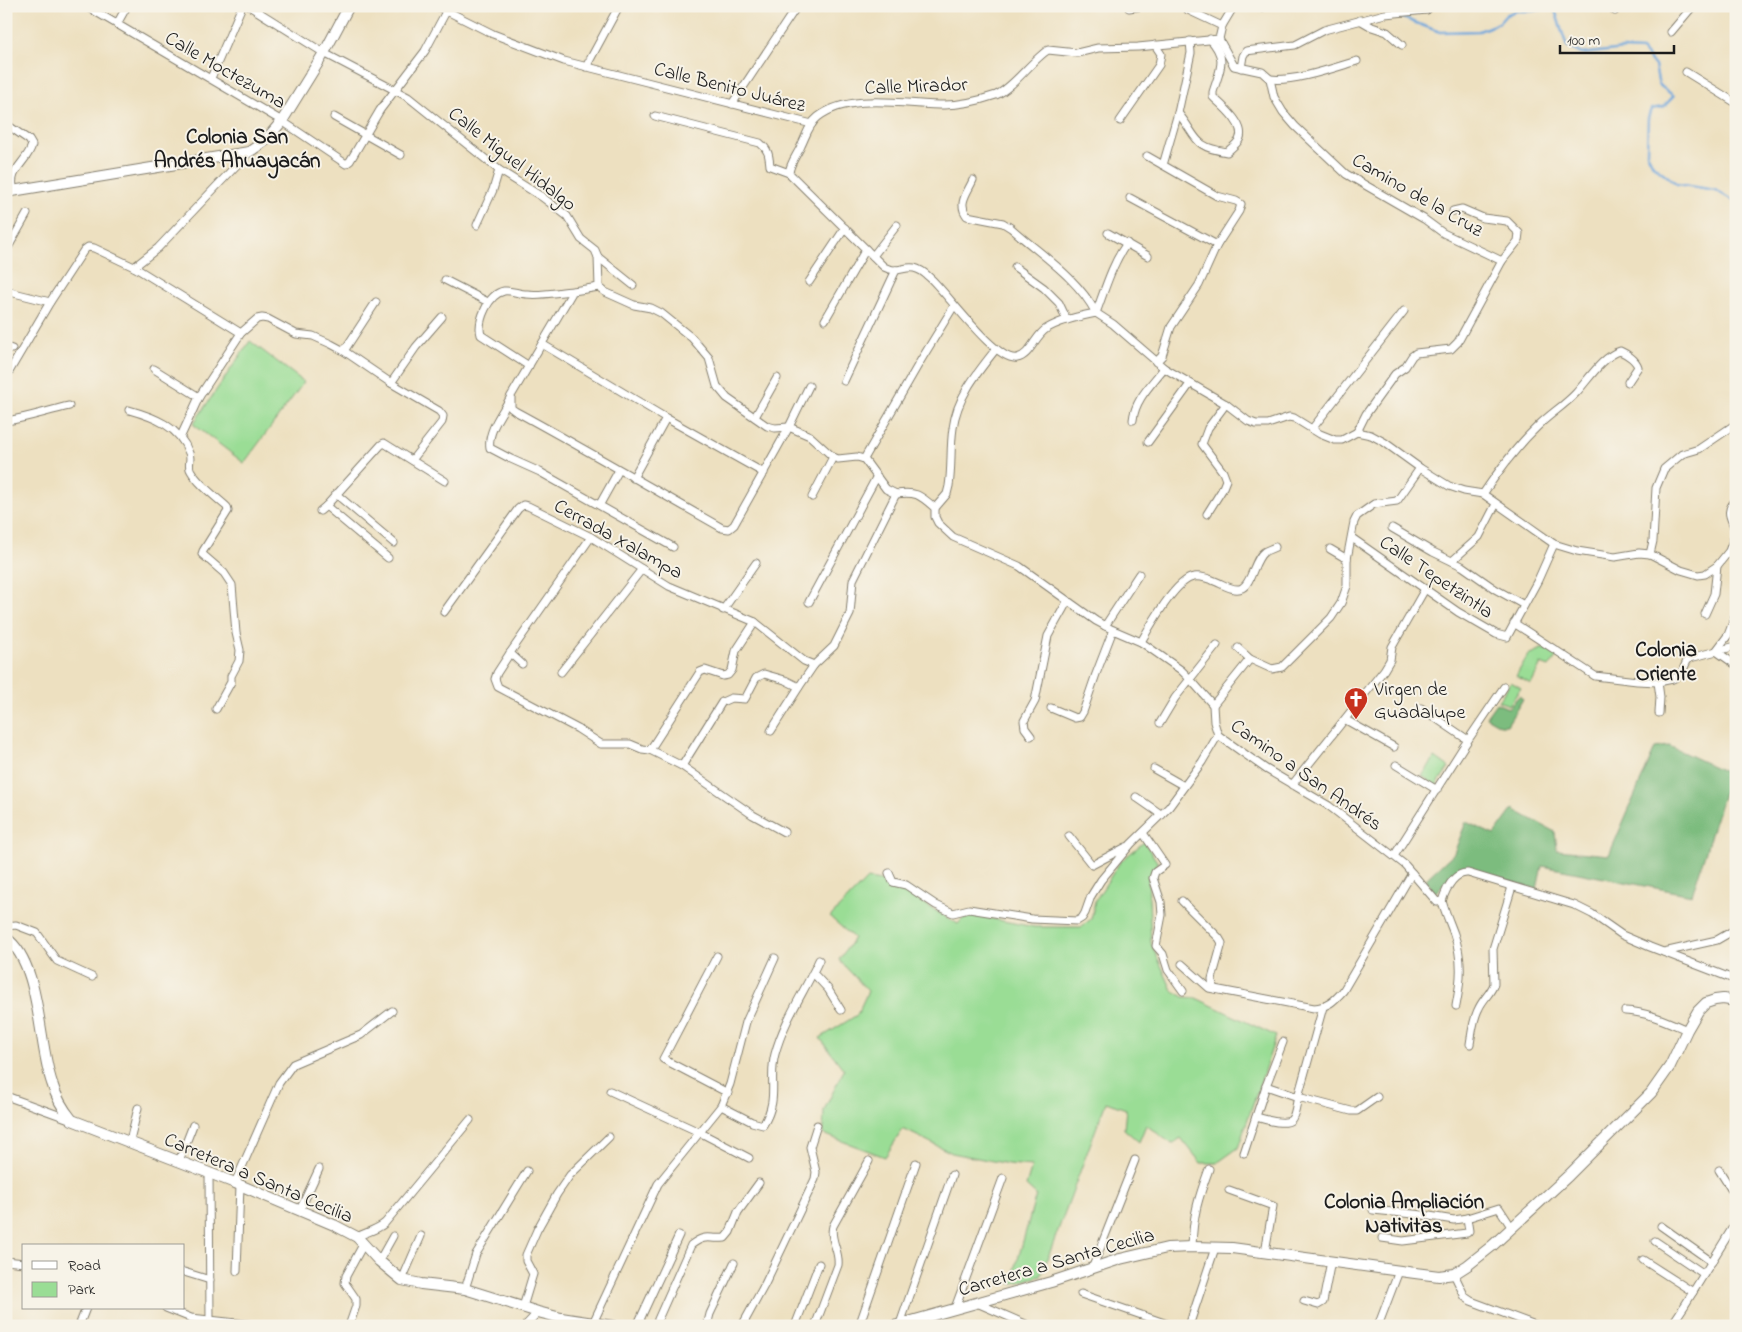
<svg xmlns="http://www.w3.org/2000/svg" width="1742" height="1332" viewBox="0 0 1742 1332" font-family="'Indie Flower',sans-serif">
<style>
.green{fill:#9add95;stroke:#5b7c58}
.forest{fill:#7bbc7e;stroke:#4c6c4d}
.lines{fill:none;stroke-linecap:round;stroke-linejoin:round}
.stream{stroke:#6ca5db;stroke-width:2.5}
.street-casing{stroke:#847e6e;stroke-width:9}
.secondary-casing{stroke:#847e6e;stroke-width:12}
.street{stroke:#fff;stroke-width:7}
.secondary{stroke:#fff;stroke-width:10}
.labels{text-anchor:middle;stroke-width:4;stroke-linejoin:round;paint-order:stroke}
.street-label{font-size:20px;fill:#1c1c1c;stroke:#f7f3e8}
.poi-label{font-size:20px;fill:#1c1c1c;stroke:#f7f3e8;text-anchor:start}
.neighbourhood-label{font-size:21px;font-weight:bold;fill:#1c1c1c;stroke:#f7f3e8}
</style>
<rect width="100%" height="100%" fill="#f7f3e8"/>
<filter id="ink" filterUnits="userSpaceOnUse"><feTurbulence type="fractalNoise" baseFrequency=".02" numOctaves="2"/><feDisplacementMap in="SourceGraphic" scale="10" xChannelSelector="R" yChannelSelector="G"/><feConvolveMatrix kernelMatrix="1 2 1 2 8 2 1 2 1" color-interpolation-filters="sRGB"/></filter>
<filter id="wash" filterUnits="userSpaceOnUse"><feTurbulence type="fractalNoise" baseFrequency=".0096" numOctaves="4" result="noise"/><feDisplacementMap in="SourceGraphic" scale="20" xChannelSelector="R" yChannelSelector="G"/><feGaussianBlur stdDeviation="1.12" result="paint"/><feColorMatrix in="noise" values="0 0 0 0 0 0 0 0 0 0 0 0 0 0 0 0 0 1.4 0 .05"/><feComposite in="paint" operator="in"/></filter>
<g filter="url(#wash)">
<rect width="100%" height="100%" fill="#ede0c0"/>
<g class="green">
<path d="M250 341 304 382 244 463 193 424Z"/>
<path d="M1541 649H1551L1558 654 1549 667 1541 664 1531 684 1516 676 1528 655Z"/>
<path d="M1511 682 1521 688 1509 705 1498 701Z"/>
<path d="M1435 757 1449 767 1436 786 1422 776Z"/>
<path d="M1144 842 1158 863 1148 876 1151 943 1172 990 1184 997 1196 998 1276 1036 1238 1148 1217 1163H1201L1181 1138 1172 1144 1146 1125 1139 1142 1124 1129 1126 1109 1106 1102 1041 1276 1011 1284 1036 1195 1026 1186 1032 1166 1008 1164 952 1153 903 1129 885 1157 823 1134 824 1110 844 1070 820 1038 857 1015 868 991 839 960 854 938 830 917 867 879 888 882 958 924 967 914 1034 927H1081L1091 919 1095 901 1120 862Z"/>
</g>
<g class="forest">
<path d="M1519 696 1523 699 1507 725H1500L1486 717 1496 703 1508 708Z"/>
<path d="M1669 746 1730 774 1692 895 1542 866 1537 889 1460 867 1435 893 1426 879 1454 853 1466 822 1494 835 1513 809 1555 832 1557 850 1609 855 1655 748Z"/>
</g>
<g class="lines">
<path class="stream" d="M1395 15 1440 32 1479 31 1499 23 1506 15 1515 11H1533L1554 7 1567 47 1582 54 1623 49 1642 50 1655 66 1659 85 1674 96 1663 107 1651 109 1648 118 1647 153 1653 165 1677 184 1715 190 1734 201 1736 205"/>
</g>
</g>
<g filter="url(#ink)">
<g class="lines">
<g class="street-casing">
<g id="street">
<path d="M86 6 282 121 346 164 350 161 380 110 425 51 449 6"/>
<path d="M249 6 324 53 408 97 499 170 542 197 567 216 581 239 595 250 598 257 599 287 605 292 634 305 651 308 661 313 692 338 709 358 717 386 727 398 767 426 775 428 789 427 810 436 833 457 838 459 857 457 864 459 886 489 896 494"/>
<path d="M437 6 493 34 564 61 812 124"/>
<path d="M1184 6 1188 10 1222 26"/>
<path d="M1234 6 1222 26 1219 39 1234 66 1262 72 1270 79"/>
<path d="M1261 6 1262 7"/>
<path d="M1610 6 1615 11"/>
<path d="M1129 8 1143 6"/>
<path d="M1360 20 1372 27 1387 32 1402 45"/>
<path d="M117 24 127 6"/>
<path d="M1671 32 1693 6"/>
<path d="M1219 39 1138 47 1098 48 1077 53 1048 50C1032 60 1012 89 996 95 981 100 961 105 944 105 907 105 849 92 818 117 809 124 806 136 801 146 797 155 790 163 789 173L884 267C902 277 908 257 929 277 946 291 995 362 1017 358 1030 356 1035 336 1046 329 1060 320 1080 316 1096 313L1113 324 1164 368 1226 404 1248 421 1256 424H1268L1289 417 1294 418 1320 434 1335 440H1342L1357 432 1371 435 1384 442 1420 468 1449 486 1464 491 1483 494 1554 544 1577 551 1615 557 1639 553 1650 554 1681 570 1698 575 1705 574 1717 566 1729 551 1736 533"/>
<path d="M586 67 619 6"/>
<path d="M1241 68 1243 56 1246 51 1295 45 1324 30 1385 14 1427 10 1430 6"/>
<path d="M1686 72 1736 103"/>
<path d="M211 78 242 6"/>
<path d="M1270 79 1274 97 1283 112 1295 126 1346 174 1424 219 1443 233 1502 261"/>
<path d="M1270 79C1294 82 1333 68 1357 61"/>
<path d="M732 104 797 6"/>
<path d="M1178 113C1198 137 1192 147 1227 152 1231 148 1236 145 1239 140 1247 126 1223 106 1213 97V92C1220 69 1228 59 1210 39"/>
<path d="M655 116 760 143C769 150 769 156 770 166L789 173"/>
<path d="M334 117 401 155"/>
<path d="M1120 121 1159 65 1161 54 1155 45"/>
<path d="M6 124 29 140 32 145C27 163 7 170 14 190"/>
<path d="M1147 156 1217 196 1236 201 1241 204 1239 211 1217 245 1199 285 1171 327 1162 356 1156 362"/>
<path d="M1163 165 1178 113 1191 53 1190 41"/>
<path d="M973 180C968 192 957 203 967 216L1003 223 1011 228C1041 255 1077 277 1096 313 1105 289 1112 264 1127 243"/>
<path d="M1130 198 1217 245"/>
<path d="M477 225 493 190 499 170"/>
<path d="M1108 233 1148 256"/>
<path d="M6 251 27 214"/>
<path d="M873 256 897 225"/>
<path d="M598 257 633 285"/>
<path d="M134 267 158 248 249 152"/>
<path d="M1015 267 1044 288 1059 303 1067 320"/>
<path d="M445 280 488 302"/>
<path d="M809 282 845 228"/>
<path d="M599 287 573 291 511 396V408L515 411C585 449 653 489 722 528L729 529 734 525 789 427 809 386"/>
<path d="M6 291 50 302"/>
<path d="M825 320 866 249"/>
<path d="M542 344 666 418 764 473"/>
<path d="M6 347 12 349"/>
<path d="M344 351 376 302"/>
<path d="M529 366 481 335C477 322 488 294 504 291 511 290 519 294 527 294 541 296 558 292 573 291"/>
<path d="M154 369 199 397"/>
<path d="M6 377 50 302 84 250 88 247 94 248 134 267 241 333"/>
<path d="M844 381 896 270"/>
<path d="M391 383 416 347 442 317"/>
<path d="M510 398C503 412 487 431 490 448L511 459 540 472 673 547"/>
<path d="M129 410C154 417 179 426 189 453 192 459 187 466 191 471 199 485 215 496 227 507L228 511 203 551 202 554 224 573 232 585 236 633 240 650 239 661 231 676V682L216 709"/>
<path d="M755 417 777 378"/>
<path d="M1133 420C1135 399 1152 384 1164 368"/>
<path d="M6 421C27 418 47 411 69 406"/>
<path d="M1312 429 1404 311"/>
<path d="M1357 432 1366 414 1395 374 1405 367 1412 356 1416 353 1451 349 1458 342 1502 261 1518 241 1519 233 1507 221 1483 218 1462 209 1453 211"/>
<path d="M181 436 199 397 241 333 257 319 262 318 268 319 296 334 313 336 331 344 344 351 391 383 439 411 443 416 442 422 412 460"/>
<path d="M1148 442 1190 384"/>
<path d="M864 459 921 360 954 306"/>
<path d="M633 478 666 418"/>
<path d="M336 494 394 543"/>
<path d="M896 494C916 491 920 495 935 508V517L938 523 953 537 1019 566 1096 621 1113 630 1141 642 1181 670 1190 679 1213 705 1214 722 1218 735 1266 769 1329 806 1405 865 1437 902 1442 901C1446 889 1454 872 1468 873L1574 905 1592 914 1622 935 1650 947 1736 980"/>
<path d="M1483 494C1499 470 1517 446 1538 426 1550 414 1565 405 1576 393 1588 380 1603 356 1620 351 1627 354 1636 360 1638 367L1628 382"/>
<path d="M812 497 833 457"/>
<path d="M1736 500C1723 513 1733 519 1736 533"/>
<path d="M600 504 619 470"/>
<path d="M326 506 388 558"/>
<path d="M935 508 947 494 949 486C952 467 950 447 953 428 957 397 977 373 996 349"/>
<path d="M320 511 326 506 381 445 384 443 445 481"/>
<path d="M1207 514 1222 490 1226 480 1223 472 1202 444 1208 428 1226 404"/>
<path d="M1392 528 1433 552 1462 566 1495 589 1524 605"/>
<path d="M1352 538 1458 612 1496 634 1507 637 1538 580 1554 544"/>
<path d="M1330 549 1347 559"/>
<path d="M1650 554 1653 541 1656 488 1664 469 1682 454 1699 449 1736 424"/>
<path d="M1452 561 1479 537 1496 504"/>
<path d="M809 602 877 476"/>
<path d="M723 610 756 563"/>
<path d="M444 612 518 509 523 505 528 506 591 537 669 586 755 622 804 661 814 665"/>
<path d="M1705 614 1714 594 1717 566"/>
<path d="M1736 614 1728 635 1716 651 1736 665"/>
<path d="M755 622 736 651 732 670 728 675 723 676 705 670 700 672 650 750 682 766 753 815 784 832"/>
<path d="M1514 623 1595 676 1637 681 1658 682 1673 679 1681 674 1687 661 1690 658 1736 646"/>
<path d="M1105 626 1139 574"/>
<path d="M1141 642C1150 626 1176 579 1194 577 1202 576 1210 579 1217 582 1224 585 1235 592 1242 588 1252 583 1254 559 1264 552 1267 550 1271 549 1275 547"/>
<path d="M1238 648 1250 659"/>
<path d="M510 653 497 673 495 679 498 687 578 729 601 744H630L642 749 650 750"/>
<path d="M522 664 510 653 591 537"/>
<path d="M561 672 642 569"/>
<path d="M1658 682 1660 697 1659 713"/>
<path d="M1213 705 1250 659 1272 669 1282 667 1331 618 1341 603 1347 586V559L1354 522 1357 516 1374 504 1397 501 1420 468"/>
<path d="M1051 708 1075 718 1080 717 1083 712 1096 674 1113 630"/>
<path d="M1421 708 1468 740"/>
<path d="M1346 720 1394 747"/>
<path d="M1160 723 1175 698 1217 645"/>
<path d="M771 731 799 687"/>
<path d="M1031 736 1025 728 1024 721 1035 701 1048 636 1067 602"/>
<path d="M1396 765 1437 790"/>
<path d="M682 766 722 702 731 698 745 699 756 678 764 674 785 680 799 687 814 665 834 646 850 614 853 580 896 494"/>
<path d="M1154 769 1184 786"/>
<path d="M1292 785 1384 670 1390 660 1392 647 1425 589"/>
<path d="M1136 797 1162 815"/>
<path d="M1143 833 1165 865 1155 872 1153 878 1161 902 1162 915 1156 946 1163 954 1168 970 1183 991"/>
<path d="M1069 836 1092 865 1126 847"/>
<path d="M1394 856 1464 746 1504 687"/>
<path d="M889 873 893 882 906 885 936 905 953 913 969 909 1032 919 1077 921 1082 918 1085 913 1091 896 1101 880 1131 844 1169 807 1202 762 1218 735"/>
<path d="M1182 901 1219 938 1222 943 1212 979 1213 988"/>
<path d="M1442 901C1445 912 1450 923 1454 934 1463 960 1461 980 1456 1006"/>
<path d="M6 926 16 925 37 933 57 961 92 977"/>
<path d="M1664 952 1717 940 1736 929"/>
<path d="M717 956 663 1059 728 1093"/>
<path d="M1182 964 1209 988 1314 1008C1328 1007 1334 1001 1343 991L1412 873"/>
<path d="M813 973 828 989 841 1010"/>
<path d="M1625 1011C1647 1012 1666 1021 1687 1030"/>
<path d="M1470 1044C1472 1032 1473 1019 1479 1008 1483 999 1491 993 1494 984L1493 949 1512 887"/>
<path d="M1266 1086 1298 1097 1323 1007"/>
<path d="M610 1091 699 1132 749 1158"/>
<path d="M6 1096 72 1120"/>
<path d="M721 1106 752 1122 763 1125C780 1099 768 1079 775 1054 784 1020 805 991 819 960"/>
<path d="M1256 1117C1264 1119 1284 1126 1291 1120 1296 1115 1296 1103 1298 1097L1351 1111H1357L1377 1097"/>
<path d="M130 1141 138 1108"/>
<path d="M1244 1153 1266 1086 1283 1042"/>
<path d="M179 1161 193 1125"/>
<path d="M1719 1170 1736 1197"/>
<path d="M209 1173 210 1320"/>
<path d="M235 1183 279 1083 293 1064 361 1035 392 1011"/>
<path d="M1229 1190 1273 1206 1265 1252"/>
<path d="M300 1210 319 1169"/>
<path d="M1373 1210 1423 1215 1454 1220 1467 1218 1499 1208 1512 1228"/>
<path d="M1661 1226 1712 1262"/>
<path d="M357 1237C366 1232 377 1230 385 1223L470 1120"/>
<path d="M1382 1238 1403 1241 1467 1233 1469 1231 1467 1218"/>
<path d="M1655 1241 1704 1274"/>
<path d="M1192 1247C1193 1215 1198 1199 1209 1169"/>
<path d="M1643 1260 1693 1292"/>
<path d="M6 1261 24 1263"/>
<path d="M379 1261 393 1236"/>
<path d="M1092 1269 1135 1160"/>
<path d="M237 1271 240 1185"/>
<path d="M184 1272 210 1280"/>
<path d="M1454 1274 1465 1297 1471 1301 1538 1326"/>
<path d="M402 1280 421 1236"/>
<path d="M465 1289 476 1254 527 1171"/>
<path d="M1081 1294 1173 1326"/>
<path d="M1304 1301 1318 1305 1323 1302 1331 1261"/>
<path d="M977 1303 1030 1326"/>
<path d="M523 1307 533 1274 526 1261V1255L537 1230 557 1194 570 1175 609 1137"/>
<path d="M166 1308 191 1318 264 1326"/>
<path d="M955 1308 1003 1178"/>
<path d="M593 1323 658 1184 721 1106 730 1084 746 1022 775 958"/>
<path d="M901 1325 900 1324 952 1175"/>
<path d="M79 1326 86 1308"/>
<path d="M349 1326 356 1306V1299L345 1283 346 1276 364 1243"/>
<path d="M525 1326 538 1312"/>
<path d="M637 1326 679 1235"/>
<path d="M655 1326 691 1245C707 1233 708 1240 725 1238L730 1232 738 1212 759 1183"/>
<path d="M707 1326 710 1314 734 1263"/>
<path d="M742 1326 765 1284 815 1179 816 1172 810 1147 817 1125"/>
<path d="M795 1326 819 1264"/>
<path d="M815 1326 838 1265C840 1251 829 1239 833 1226L869 1161"/>
<path d="M859 1326 916 1163"/>
<path d="M1189 1326 1215 1248"/>
<path d="M1378 1326 1399 1271"/>
<path d="M1671 1326 1685 1305 1736 1222"/>
</g>
</g>
<g class="secondary-casing">
<g id="secondary">
<path d="M6 192 249 152 265 141 282 121 324 53 349 6"/>
<path d="M6 938C41 963 38 1044 52 1083 56 1097 63 1109 72 1120L235 1183 334 1225 357 1237 379 1261 402 1280 421 1284 465 1289 538 1312 561 1318 613 1326"/>
<path d="M894 1326 1051 1282 1120 1259 1167 1248 1192 1247 1232 1248 1415 1273 1439 1276 1454 1274 1468 1265 1492 1246 1568 1176 1651 1093 1670 1066 1687 1030 1698 1011 1706 1003 1715 1000 1723 999 1736 1001"/>
</g>
</g>
<use href="#street" class="street"/>
<use href="#secondary" class="secondary"/>
</g>
</g>
<defs>
<g id="church-pin" transform="scale(1.25)"><path d="M0 17L-7.5 6A9.5 9.5 0 1 1 7.5 6Z" fill="#c8321e" stroke="#f7f3e8"/><path d="M-1.2-6h2.4v3.5h3.3v2.4h-3.3V6h-2.4V-.1h-3.3v-2.4h3.3Z" fill="#fff"/></g>
</defs>
<g fill-rule="evenodd">
<use href="#church-pin" x="1356" y="699"/>
</g>
<g class="labels">
<g class="street-label">
<text transform="translate(226 69) rotate(30)" y="7">Calle Moctezuma</text>
<text transform="translate(916 85) rotate(-2)" y="7">Calle Mirador</text>
<text transform="translate(730 86) rotate(14)" y="7">Calle Benito Juárez</text>
<text transform="translate(513 158) rotate(38)" y="7">Calle Miguel Hidalgo</text>
<text transform="translate(1418 194) rotate(30)" y="7">Camino de la Cruz</text>
<text transform="translate(619 538) rotate(29)" y="7">Cerrada Xalampa</text>
<text transform="translate(1437 576) rotate(34)" y="7">Calle Tepetzintla</text>
<text transform="translate(1307 774) rotate(35)" y="7">Camino a San Andrés</text>
<text transform="translate(259 1177) rotate(23)" y="7">Carretera a Santa Cecilia</text>
<text transform="translate(1056 1261) rotate(-16)" y="7">Carretera a Santa Cecilia</text>
</g>
<g class="poi-label">
<text x="1374" y="695">Virgen de<tspan x="1374" dy="23">Guadalupe</tspan></text>
</g>
<g class="neighbourhood-label">
<text x="237" y="143">Colonia San<tspan x="237" dy="24">Andrés Ahuayacán</tspan></text>
<text x="1666" y="656">Colonia<tspan x="1666" dy="24">Oriente</tspan></text>
<text x="1404" y="1208">Colonia Ampliación<tspan x="1404" dy="24">Nativitas</tspan></text>
</g>
</g>
<rect width="1742" height="1332" fill="none" stroke="#f7f3e8" stroke-width="25"/>
<rect x="22" y="1244" width="162" height="65" fill="#f7f3e8" stroke="#9f9d96"/>
<rect x="32" y="1261" width="25" height="8" fill="#ffffff" stroke="#9f9d96"/>
<text x="68" y="1270" font-size="15" fill="#1c1c1c">Road</text>
<rect x="32" y="1282" width="25" height="15" fill="#9add95" stroke="#9f9d96"/>
<text x="68" y="1294" font-size="15" fill="#1c1c1c">Park</text>
<path d="M1560 45v8h114v-8" fill="none" stroke="#1c1c1c" stroke-width="2.5"/>
<text x="1567" y="45" font-size="15" fill="#1c1c1c" stroke="#f7f3e8" stroke-width="4" paint-order="stroke">100 m</text>
</svg>
